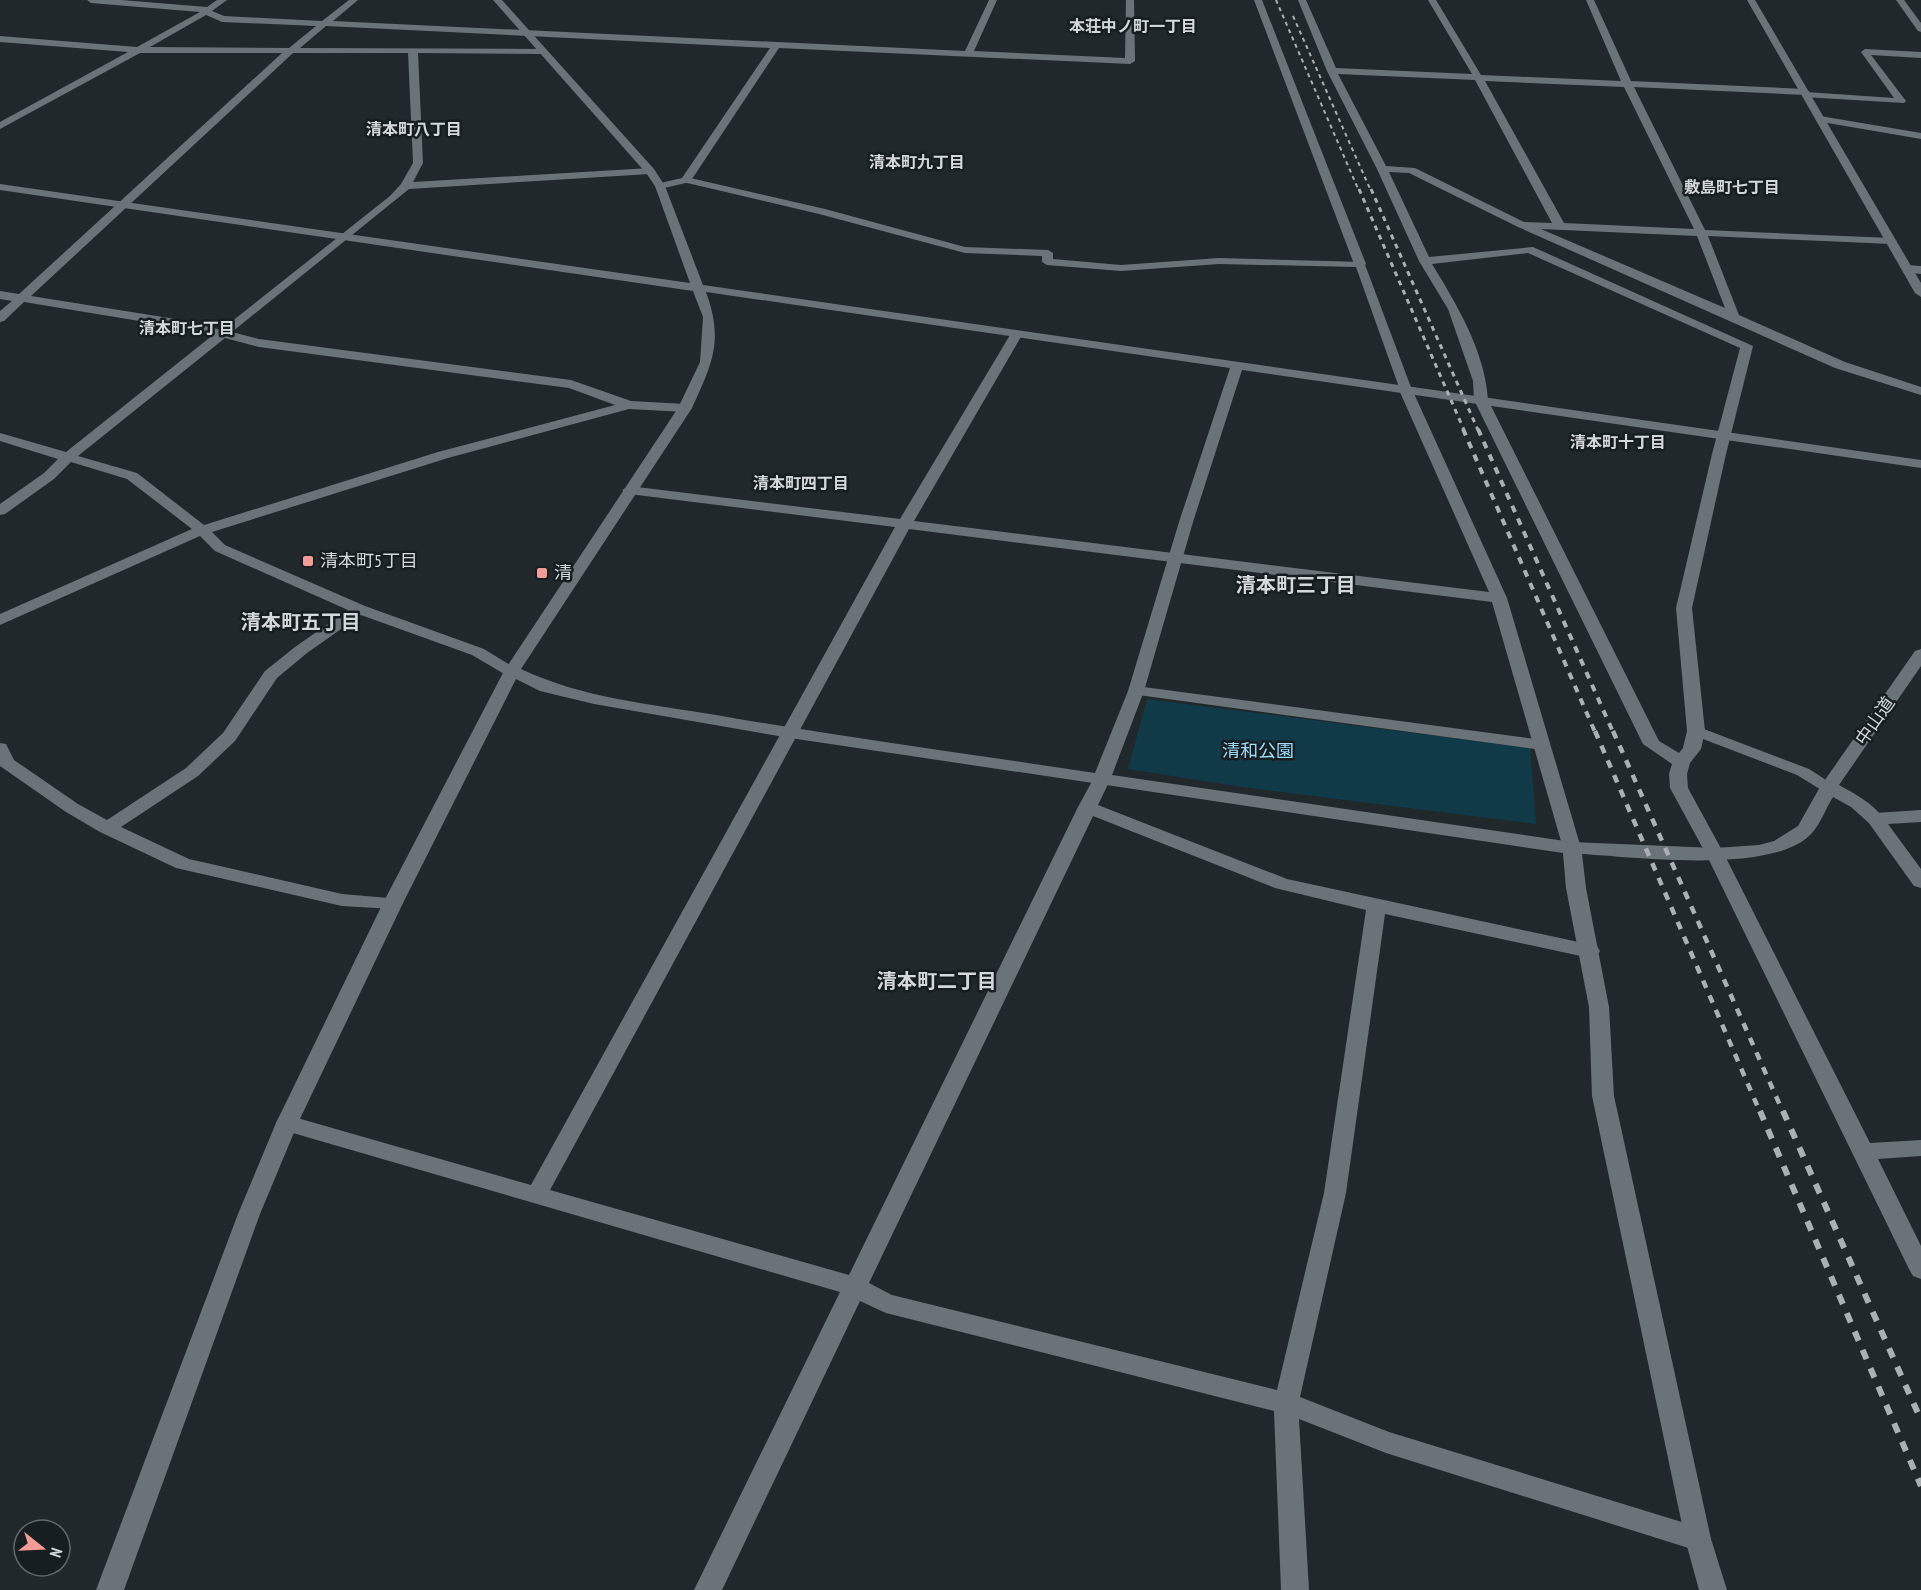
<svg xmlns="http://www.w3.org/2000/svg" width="1921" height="1590" viewBox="0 0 1921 1590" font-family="'PT Sans Narrow','Noto Sans JP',sans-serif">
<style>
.green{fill:#113a49}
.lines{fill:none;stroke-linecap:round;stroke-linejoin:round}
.lane{fill:#6a7377;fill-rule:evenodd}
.street{fill:#6a7377;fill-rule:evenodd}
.secondary{fill:#6a7377;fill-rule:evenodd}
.rail-far4{stroke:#abb0b3;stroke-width:2;stroke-dasharray:4 4;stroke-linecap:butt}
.rail-far3{stroke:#abb0b3;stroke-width:3;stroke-dasharray:5 5;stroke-linecap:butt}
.rail-far2{stroke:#abb0b3;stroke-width:4;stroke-dasharray:7 7;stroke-linecap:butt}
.rail-far1{stroke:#abb0b3;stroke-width:4.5;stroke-dasharray:8 8;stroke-linecap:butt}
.rail{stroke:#abb0b3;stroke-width:6;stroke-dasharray:10 10;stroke-linecap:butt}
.poi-dot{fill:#f59b96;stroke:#171e21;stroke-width:2}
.labels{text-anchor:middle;stroke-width:5;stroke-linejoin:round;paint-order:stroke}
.far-neighbourhood-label{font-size:16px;font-weight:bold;fill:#d4d8db;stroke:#171e21}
.poi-label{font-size:18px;fill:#d4d8db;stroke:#171e21;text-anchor:start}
.street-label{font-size:18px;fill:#d4d8db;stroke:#171e21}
.park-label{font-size:18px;fill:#98defb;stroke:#171e21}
.neighbourhood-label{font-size:20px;font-weight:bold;fill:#d4d8db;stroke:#171e21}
</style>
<rect width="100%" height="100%" fill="#20282b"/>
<path class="green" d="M1147 699 1530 748 1536 824 1242 787 1128 769Z"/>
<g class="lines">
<g class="lane">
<path d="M1865 49 1921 52V58L1871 55 1906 101 1904 103 1803 97V93L1806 92 1894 98 1861 52Z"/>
<path d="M686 177 825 209 965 247 1048 250 1053 253V259L1121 265 1219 258 1364 262 1412 390 1406 394 1400 390 1356 267 1219 264 1121 271 1047 265 1042 262V256L965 253 819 214 683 182 681 180Z"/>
<path d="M1136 686 1542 740 1550 745 1542 750 1131 694 1128 691 1131 688Z"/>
<path d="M1696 726 1809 769 1837 787 1835 791H1823L1797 775 1690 734 1688 731 1690 728Z"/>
</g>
<g class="street">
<path d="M87 0H121L207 7 217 0H227L212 11 224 16 322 21 349 0H358L333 21 965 51 989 0H997L974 51 1125 58 1126 0H1134L1135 61 1130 64 779 48 690 182 660 189 656 188V184L682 178 770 48 326 26 300 48 545 49 547 51 542 54 418 53 423 163 413 182 650 168 655 171 650 174 409 189 232 332 259 339 571 380 631 401 685 404 692 408 685 412 629 409 448 458 212 532 225 545 365 606 484 649 520 671 512 676 506 675 472 655 361 615 307 653 277 678 235 741 198 776 121 827 189 859 342 894 400 899 403 903 400 907 393 909 342 906 176 868 100 832 66 812 0 766V743L6 744 14 760 78 804 107 820 186 768 223 733 265 671 295 647 348 610 215 551 200 536 0 625V614L192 529 127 479 71 462 54 479 5 514 0 515V504L44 473 58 459 0 441V433L66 452 213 335 188 329 24 302 4 321 0 322V311L12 301 0 299V291L19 294 282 53H140L0 129V122L128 52 0 42V36L137 47 200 12 91 3ZM206 15 222 22 316 26 289 48 150 47ZM293 53H408L413 163 401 184 390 196 221 330 188 321 31 296ZM225 338 259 347 569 388 615 405 438 452 204 525 137 473 78 456Z"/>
<path d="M1254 0H1262L1366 264 1364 266 1360 268 1354 264Z"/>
<path d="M1298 0H1306L1336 68 1472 74 1428 0H1436L1481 75 1621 81 1586 0H1594L1631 81 1805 89 1810 92 1805 95 1634 87 1705 230 1891 238 1897 241 1891 244 1708 236 1739 315 1845 362 1921 387V395L1835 368 1518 227 1409 173 1389 172 1429 257 1533 247 1753 346 1726 454 1692 608 1705 731 1701 749 1690 763 1687 774 1688 788 1724 854 1870 1143 1921 1140V1156L1878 1159 1921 1246V1279L1913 1276 1909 1269 1706 854 1670 788 1669 774 1672 764 1643 744 1474 400 1473 381 1448 309 1419 261 1377 169 1327 71ZM1338 74 1475 80 1552 223 1524 222 1415 168 1386 166ZM1485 81 1624 87 1694 229 1564 223ZM1541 229 1697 236 1725 308ZM1528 253 1740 348 1712 454 1676 608 1687 731 1683 748 1679 753 1659 741 1488 400C1485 351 1457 305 1432 264Z"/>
<path d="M1896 0H1904L1921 23V32L1918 31Z"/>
<path d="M1820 116 1921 133V139L1816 121V117Z"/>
<path d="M1907 265 1921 266V274L1903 272V266Z"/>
<path d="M1016 331 1022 335 914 521 1489 592 1399 390 1406 386 1411 387 1507 598 1581 848 1579 852H1565L1563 848 1492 602 909 529 550 1190 849 1275 1078 807 1096 774H1108L1111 778 1098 805 1287 879 1597 946 1600 951 1597 956 1590 958 1385 914 1346 1193 1300 1397 1389 1432 1698 1527 1707 1530 1711 1539 1707 1548 1698 1551 1386 1453 1299 1419 1309 1590H1281L1274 1411 886 1313 860 1301 722 1590H694L840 1292 279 1129 276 1123 279 1117 287 1115 531 1185 895 527 629 494 622 490 629 486 900 519 1010 335ZM1093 816 1275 888 1366 910 1324 1193 1277 1390 892 1295 869 1283Z"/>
<path d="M1921 810V822L1888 824 1921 869V888L1914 886 1866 819 1869 815 1875 813Z"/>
</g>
<g class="secondary">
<path d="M493 0H502L654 169 665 186 703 285 1921 460V468L1242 370 1193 522 1144 691 1112 775 1572 842 1715 848 1759 845 1774 841 1798 826 1820 787 1915 651 1921 649V666L1839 785C1855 794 1873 803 1884 819L1881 823H1869L1851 807 1833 797C1826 808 1821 823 1812 833 1775 875 1635 857 1582 854L1586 888 1609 1007 1614 1096 1711 1539 1727 1590H1699L1685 1539 1592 1096 1589 1007 1566 888 1563 853 790 738 594 704 540 691 516 679 403 903 298 1123 260 1214 124 1590H96L238 1214 276 1123 383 903 504 671 678 408 700 362 703 317 693 291 0 190V184L690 283 655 186 646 173ZM706 292 1230 368 1179 522 1128 691 1095 773C969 754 842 737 716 715 650 704 582 698 521 669L692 408C712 364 724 341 706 292Z"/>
<path d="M1747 0H1755L1921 283V297L1915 293Z"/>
</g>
<g class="rail-far4">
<path d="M1276 0 1359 191"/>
<path d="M1293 16 1371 191"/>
</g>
<g class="rail-far3">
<path d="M1359 189 1464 430"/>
<path d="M1371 189 1478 430"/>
</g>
<g class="rail-far2">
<path d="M1463 429 1595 732"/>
<path d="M1478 429 1613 732"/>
</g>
<g class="rail-far1">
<path d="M1595 731 1760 1112"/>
<path d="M1613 731 1783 1112"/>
</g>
<g class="rail">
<path d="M1760 1111 1921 1486"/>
<path d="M1783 1111 1921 1420"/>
</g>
</g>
<g class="poi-dot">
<rect x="302" y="555" width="12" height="12" rx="3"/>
<rect x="536" y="567" width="12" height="12" rx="3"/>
</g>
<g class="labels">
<g class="far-neighbourhood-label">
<text x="1133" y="32">本荘中ノ町一丁目</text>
<text x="414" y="135">清本町八丁目</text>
<text x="917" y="168">清本町九丁目</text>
<text x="1732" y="193">敷島町七丁目</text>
<text x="187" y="334">清本町七丁目</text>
<text x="1618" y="448">清本町十丁目</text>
<text x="801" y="489">清本町四丁目</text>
</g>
<g class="poi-label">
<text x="320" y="567">清本町5丁目</text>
<text x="554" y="579">清</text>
</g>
<g class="street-label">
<text transform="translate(1875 721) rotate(-55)" y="6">中山道</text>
</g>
<g class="park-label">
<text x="1258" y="757">清和公園</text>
</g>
<g class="neighbourhood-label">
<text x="1296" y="592">清本町三丁目</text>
<text x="301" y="629">清本町五丁目</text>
<text x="937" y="988">清本町二丁目</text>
</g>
</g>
<g transform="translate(42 1548) rotate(108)"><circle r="28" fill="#171e21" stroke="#63686b" stroke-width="1.5"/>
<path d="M0-4.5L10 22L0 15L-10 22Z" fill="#f59b96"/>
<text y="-9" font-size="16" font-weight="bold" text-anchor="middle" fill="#d4d8db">N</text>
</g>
</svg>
